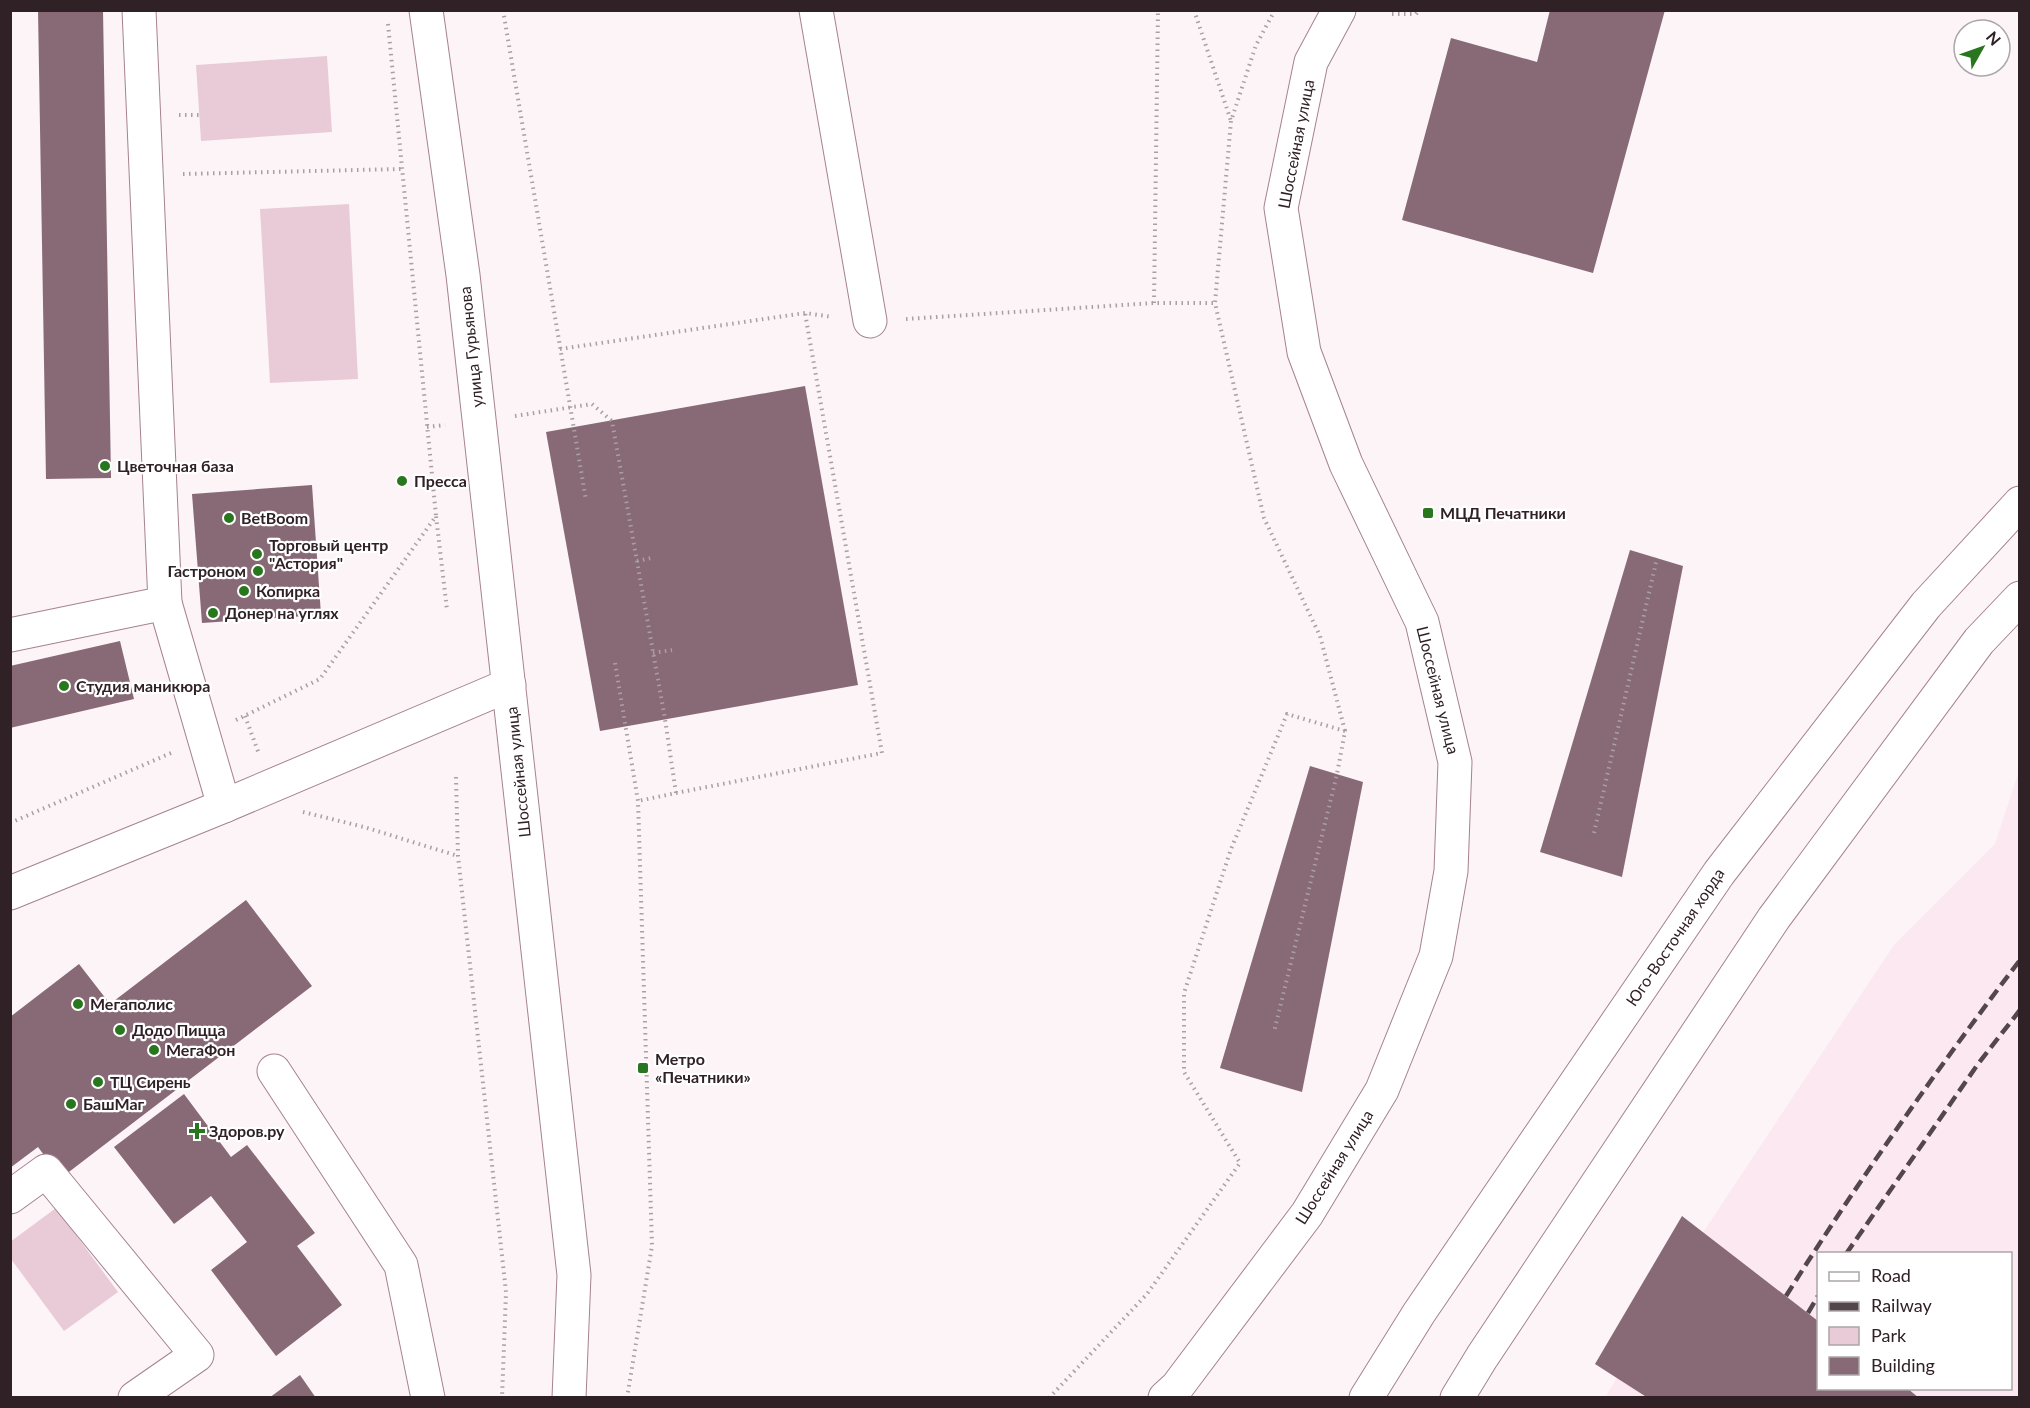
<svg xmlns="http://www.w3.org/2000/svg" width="2030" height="1408" viewBox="0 0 2030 1408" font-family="Lato,sans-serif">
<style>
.built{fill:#fce8f0;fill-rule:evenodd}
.green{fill:#e9cbd8}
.building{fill:#886a77}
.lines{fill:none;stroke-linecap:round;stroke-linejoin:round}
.minor-casing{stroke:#a68291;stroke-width:35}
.major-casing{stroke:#a68291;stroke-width:35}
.path{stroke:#aa9fa3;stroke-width:4;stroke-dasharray:1.5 4.5;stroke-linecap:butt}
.minor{stroke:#fff;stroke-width:33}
.major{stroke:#fff;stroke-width:33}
.rail{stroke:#54474c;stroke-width:4.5;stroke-dasharray:12 6;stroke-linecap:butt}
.poi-dot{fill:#28761d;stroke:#fff;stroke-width:2}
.labels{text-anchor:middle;stroke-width:4.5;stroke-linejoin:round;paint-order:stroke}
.street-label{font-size:16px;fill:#302127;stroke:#fff}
.poi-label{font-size:16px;font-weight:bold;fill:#302127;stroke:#fff;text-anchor:start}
</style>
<rect width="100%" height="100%" fill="#fcf4f7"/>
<path class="built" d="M2019 771V1397L1605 1398 1704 1231 1894 945 1995 844ZM1818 1254H2010V1388H1818Z"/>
<g class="green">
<path d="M327 56 332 132 201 141 196 65Z"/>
<path d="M349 204 358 379 270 383 260 209Z"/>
<path d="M56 1208 118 1292 64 1331 11 1259 10 1242Z"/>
</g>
<g class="building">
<path d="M38 10H103L111 478 46 479Z"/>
<path d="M1550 10H1665L1593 273 1402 220 1451 38 1537 62Z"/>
<path d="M805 386 858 685 600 731 546 432Z"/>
<path d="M312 485 321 615 202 623 192 494Z"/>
<path d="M1630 550 1683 566 1622 877 1540 852Z"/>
<path d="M120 641 134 699 10 728V666Z"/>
<path d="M1310 766 1363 782 1302 1092 1220 1068Z"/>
<path d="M246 900 312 986 61 1178 38 1147 10 1168V1017L79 964 110 1004Z"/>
<path d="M184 1094 231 1157 247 1145 315 1233 297 1246 342 1305 276 1356 211 1270 247 1242 211 1196 174 1224 114 1147Z"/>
<path d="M1682 1216 1818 1321V1388H1907L1919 1398H1648L1595 1364Z"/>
<path d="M300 1375 316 1398H269Z"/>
</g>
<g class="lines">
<g class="minor-casing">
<g id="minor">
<path d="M816 10 870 321"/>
<path d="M165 603 224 806"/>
<path d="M10 635 165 603 139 10"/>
<path d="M274 1071 401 1265 428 1398"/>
<path d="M10 1197 46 1171 197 1355 135 1398"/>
</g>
</g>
<g class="major-casing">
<g id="major">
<path d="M426 10 463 275 574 1275 569 1398"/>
<path d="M10 893 224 806 509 685"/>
<path d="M1165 1398 1177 1387 1307 1214 1382 1090 1436 956 1451 871 1455 762 1422 622 1346 464 1304 352 1281 208 1311 62 1339 10"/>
<path d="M1366 1398 1419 1313 1719 873 1926 605 2020 503"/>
<path d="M1457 1398 1482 1357 1774 918 1979 641 2020 598"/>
</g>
</g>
<g class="path">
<path d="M503 10 586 500"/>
<path d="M1194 10 1231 121"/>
<path d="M1275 10 1256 45 1231 121 1215 303 1264 518 1320 636 1345 731"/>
<path d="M1392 14H1416L1419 10"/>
<path d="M388 24 436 516"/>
<path d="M179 115H199"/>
<path d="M183 174 401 169"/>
<path d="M1154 303 1158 10"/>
<path d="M906 319 1154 303H1215"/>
<path d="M560 349 805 313 833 317"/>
<path d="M515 416 592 404 612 421 665 719 676 793 638 801"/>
<path d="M427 427 445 425"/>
<path d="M637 561 651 558"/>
<path d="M653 653 672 650"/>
<path d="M615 663 638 801 652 1246 627 1398"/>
<path d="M245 716 259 754"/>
<path d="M236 720 320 679 436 516 447 610"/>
<path d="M456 777 458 856 506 1292 502 1398"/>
<path d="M676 793 882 753 805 313"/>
<path d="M303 812 364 827 458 856"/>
<path d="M10 823 171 753"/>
<path d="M1594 833 1657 558"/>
<path d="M1049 1398 1147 1294 1240 1163 1184 1072V993L1231 849 1287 714 1345 731 1337 774 1274 1032"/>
</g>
<use href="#minor" class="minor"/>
<use href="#major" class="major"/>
<g class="rail">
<path d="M1846 1254 1978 1064 2020 1010"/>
<path d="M1786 1296C1859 1180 1937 1069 2020 960"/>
<path d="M1808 1313 1818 1296"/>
</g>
</g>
<g class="poi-dot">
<circle cx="105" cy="466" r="6"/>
<circle cx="402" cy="481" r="6"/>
<rect x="1422" y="507" width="12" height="12" rx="3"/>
<circle cx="229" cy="518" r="6"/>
<circle cx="257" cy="554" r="6"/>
<circle cx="258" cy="571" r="6"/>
<circle cx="244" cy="591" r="6"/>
<circle cx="213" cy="613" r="6"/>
<circle cx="64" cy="686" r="6"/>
<circle cx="78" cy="1004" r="6"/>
<circle cx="120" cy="1030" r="6"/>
<circle cx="154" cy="1050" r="6"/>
<rect x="637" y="1062" width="12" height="12" rx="3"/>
<circle cx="98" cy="1082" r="6"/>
<circle cx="71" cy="1104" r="6"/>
<path d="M194 1122h6v6h6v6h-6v6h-6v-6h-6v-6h6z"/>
</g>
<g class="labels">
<g class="street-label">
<text transform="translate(1296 144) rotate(-79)" y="6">Шоссейная улица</text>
<text transform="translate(471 347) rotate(-96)" y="6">улица Гурьянова</text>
<text transform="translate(1438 690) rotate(76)" y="6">Шоссейная улица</text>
<text transform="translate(518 772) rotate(-96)" y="6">Шоссейная улица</text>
<text transform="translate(1675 937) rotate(-56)" y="6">Юго-Восточная хорда</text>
<text transform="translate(1334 1167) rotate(-58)" y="6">Шоссейная улица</text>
</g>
<g class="poi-label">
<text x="117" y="472">Цветочная база</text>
<text x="414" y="487">Пресса</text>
<text x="1440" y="519">МЦД Печатники</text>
<text x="241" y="524">BetBoom</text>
<text x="269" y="551">Торговый центр<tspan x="269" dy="18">"Астория"</tspan></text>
<text x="246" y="577" text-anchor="end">Гастроном</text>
<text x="256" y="597">Копирка</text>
<text x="225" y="619">Донер на углях</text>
<text x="76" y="692">Студия маникюра</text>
<text x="90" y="1010">Мегаполис</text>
<text x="132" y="1036">Додо Пицца</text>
<text x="166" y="1056">МегаФон</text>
<text x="655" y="1065">Метро<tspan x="655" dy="18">«Печатники»</tspan></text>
<text x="110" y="1088">ТЦ Сирень</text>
<text x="83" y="1110">БашМаг</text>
<text x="209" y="1137">Здоров.ру</text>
</g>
</g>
<rect width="2030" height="1408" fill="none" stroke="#302127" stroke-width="24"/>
<rect x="1817" y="1252" width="195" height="138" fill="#ffffff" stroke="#aca6a9" stroke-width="1.5"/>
<rect x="1829" y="1272" width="30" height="9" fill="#ffffff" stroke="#aca6a9" stroke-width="1.5"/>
<text x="1871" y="1282" font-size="18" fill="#302127">Road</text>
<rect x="1829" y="1302" width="30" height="9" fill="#54474c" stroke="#aca6a9" stroke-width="1.5"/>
<text x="1871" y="1312" font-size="18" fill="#302127">Railway</text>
<rect x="1829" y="1327" width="30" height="18" fill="#e9cbd8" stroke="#aca6a9" stroke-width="1.5"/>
<text x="1871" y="1342" font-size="18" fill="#302127">Park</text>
<rect x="1829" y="1357" width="30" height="18" fill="#886a77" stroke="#aca6a9" stroke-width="1.5"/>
<text x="1871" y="1372" font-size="18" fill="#302127">Building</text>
<g transform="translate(1982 48) rotate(50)"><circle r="28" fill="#ffffff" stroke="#aca6a9" stroke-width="1.5"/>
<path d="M0-4.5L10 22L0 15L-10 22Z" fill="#28761d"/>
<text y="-9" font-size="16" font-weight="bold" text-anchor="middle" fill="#302127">N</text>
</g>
</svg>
